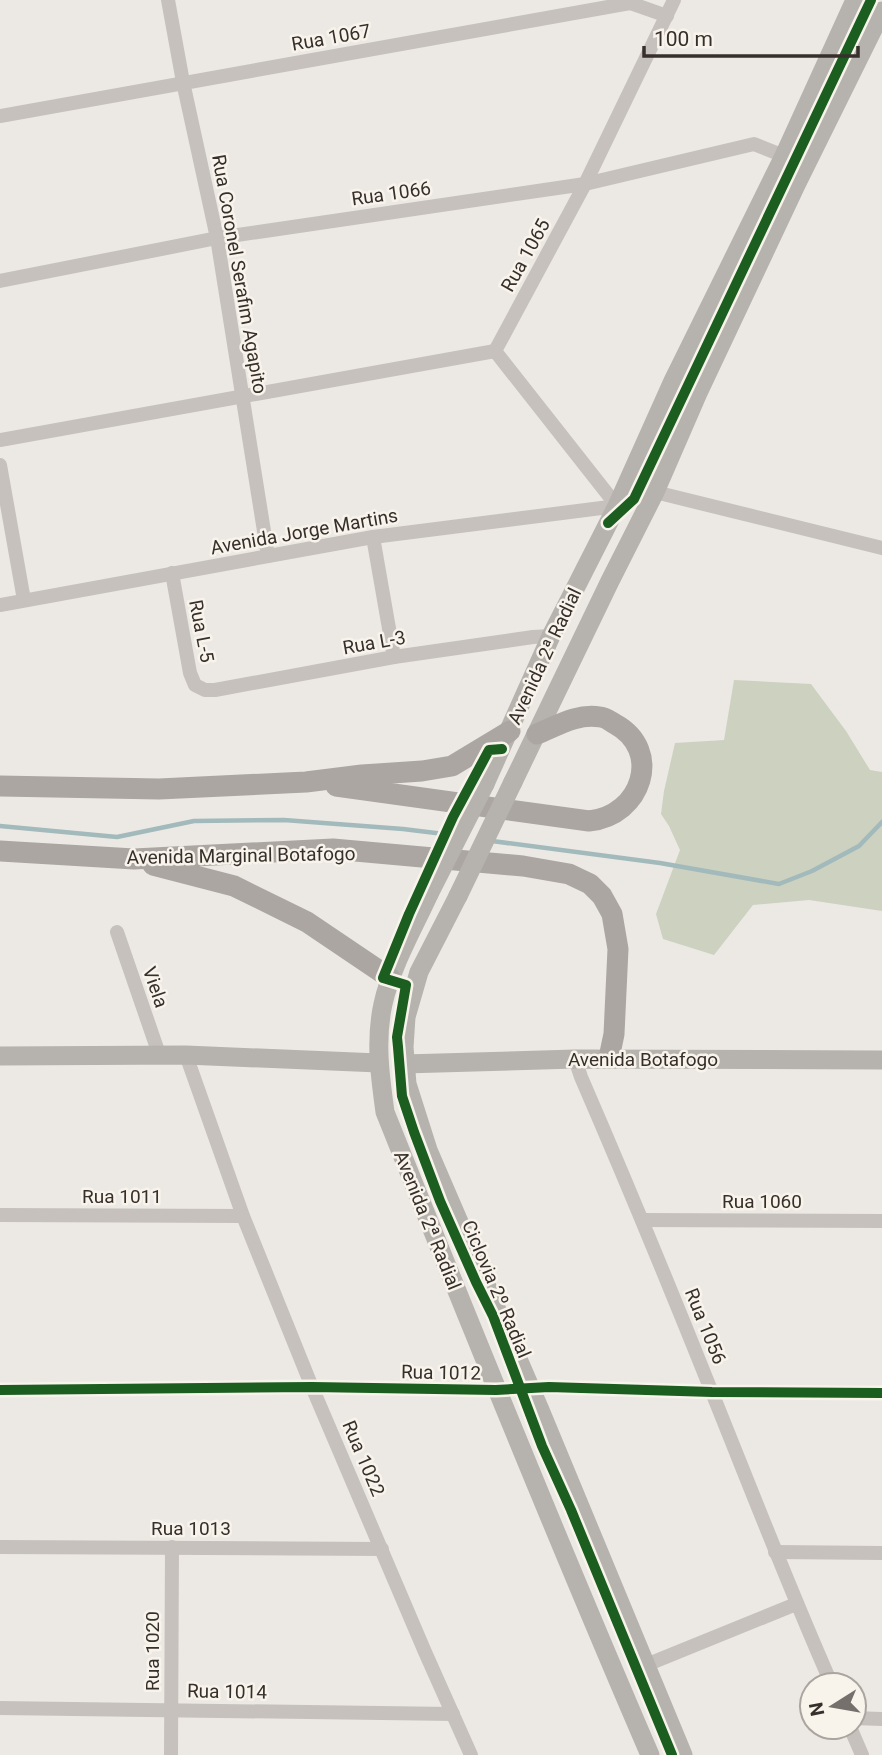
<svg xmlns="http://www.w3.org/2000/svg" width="882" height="1755" viewBox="0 0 882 1755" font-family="Roboto,sans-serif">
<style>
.green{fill:#cdd1c0}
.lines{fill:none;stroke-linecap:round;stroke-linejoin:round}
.stream{stroke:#a2babb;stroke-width:4.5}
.street{stroke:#c6c1bc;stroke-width:14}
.secondary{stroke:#b6b2ad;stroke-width:19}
.primary{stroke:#aba6a1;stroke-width:21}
.secondary-bridge{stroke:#b6b2ad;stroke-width:19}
.cycleway-casing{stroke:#f8f4ec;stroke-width:15}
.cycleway{stroke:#1b5e20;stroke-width:10}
.labels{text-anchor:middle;stroke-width:5;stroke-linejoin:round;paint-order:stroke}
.street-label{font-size:19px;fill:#372f2b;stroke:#f8f4ec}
</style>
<rect width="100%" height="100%" fill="#ece9e4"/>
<path class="green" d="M734 680 811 684 846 731 870 770 882 772V911L809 900 753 905 714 955 663 939 656 914 680 850 669 826 661 814 664 791 675 743 724 740Z"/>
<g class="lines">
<g class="stream">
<path d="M0 826 117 837 194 821 284 820 403 829 452 835"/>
<path d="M492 841 660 863 779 884 812 871 859 846 882 822"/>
</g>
<g class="street">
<path d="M168 0 183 82 217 238 268 556"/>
<path d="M0 116 630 3 667 16"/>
<path d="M0 281 217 238 585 184 754 144 784 156"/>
<path d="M0 440 495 351"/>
<path d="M0 465 24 600"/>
<path d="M655 492 882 548"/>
<path d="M617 506 495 351 585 184 674 0"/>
<path d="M373 537 394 657"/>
<path d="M172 573 190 673 195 685 205 690H215L394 657 533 637 551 636"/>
<path d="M0 605 373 537 617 506"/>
<path d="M117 932 159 1054"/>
<path d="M186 1055 243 1216 312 1387 425 1652 471 1755"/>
<path d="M575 1059 581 1077C626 1181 669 1285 711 1390 751 1489 789 1588 832 1685"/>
<path d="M0 1215 243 1216"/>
<path d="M642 1220 882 1221"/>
<path d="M0 1390 312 1387 496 1390 549 1387 712 1392 882 1393"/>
<path d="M0 1547 382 1549"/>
<path d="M775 1552 882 1553"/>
<path d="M646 1665 796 1604"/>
<path d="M0 1708 453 1714"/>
<path d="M854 1718 882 1719"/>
<path d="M850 1727 862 1755"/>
<path d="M171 1755 172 1547"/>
</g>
<g class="secondary">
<path d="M513 782 610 581 655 492 698 393 796 185 882 11"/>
<path d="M485 784 551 636 617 506 673 381 784 156 855 0"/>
<path d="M429 894C413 929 391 967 383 1004 375 1040 380 1076 385 1112 471 1327 558 1542 650 1755"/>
<path d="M458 896 419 972 406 1017 404 1047 407 1084 428 1150 540 1410 683 1755"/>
<path d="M0 1056 186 1055 379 1063"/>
<path d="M404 1064 575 1059 882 1060"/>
</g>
<g class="primary">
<path d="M0 786 159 789 306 782 362 775 422 771 452 766 510 731"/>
<path d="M336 786 589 821C642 816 663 750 615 724 610 721 605 717 600 717 577 713 557 726 537 734"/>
<path d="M0 851 134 859 333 849 523 866 569 874 590 884 602 896 612 914 618 949 614 1034 609 1058"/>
<path d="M153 865 234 886 307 922 390 978"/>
</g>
<g class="secondary-bridge">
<path d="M429 894 485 784"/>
<path d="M458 896 513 782"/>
</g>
<g class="cycleway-casing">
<g id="cycleway">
<path d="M608 523 634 499 871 0"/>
<path d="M502 749 489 750 453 817 409 914 383 978 406 985 397 1037 398 1047 402 1096 414 1132 440 1201 476 1282 493 1316 542 1446 571 1510 672 1755"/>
<path d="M0 1390 312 1387 496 1390 549 1387 712 1392 882 1393"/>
</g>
</g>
<use href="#cycleway" class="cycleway"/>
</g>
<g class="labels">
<g class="street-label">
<text transform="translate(331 37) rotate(-10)" y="7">Rua 1067</text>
<text transform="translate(391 193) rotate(-8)" y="7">Rua 1066</text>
<text transform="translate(525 255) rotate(-61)" y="7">Rua 1065</text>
<text transform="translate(240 274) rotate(80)" y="7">Rua Coronel Serafim Agapito</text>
<text transform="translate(304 531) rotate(-10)" y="7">Avenida Jorge Martins</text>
<text transform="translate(202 631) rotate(79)" y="7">Rua L-5</text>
<text transform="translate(374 642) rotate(-10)" y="7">Rua L-3</text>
<text transform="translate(544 656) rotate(-65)" y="7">Avenida 2ª Radial</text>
<text transform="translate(241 855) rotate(-1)" y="7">Avenida Marginal Botafogo</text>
<text transform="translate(156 987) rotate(71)" y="7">Viela</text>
<text x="643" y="1066">Avenida Botafogo</text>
<text x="122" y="1203">Rua 1011</text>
<text x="762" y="1208">Rua 1060</text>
<text transform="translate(428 1220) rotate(68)" y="7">Avenida 2ª Radial</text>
<text transform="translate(497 1289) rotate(67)" y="7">Ciclovia 2º Radial</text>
<text transform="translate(706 1326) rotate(68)" y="7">Rua 1056</text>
<text transform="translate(441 1372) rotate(1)" y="7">Rua 1012</text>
<text transform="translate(364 1458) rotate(67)" y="7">Rua 1022</text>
<text x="191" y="1535">Rua 1013</text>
<text transform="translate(152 1651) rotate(-90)" y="7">Rua 1020</text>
<text transform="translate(227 1691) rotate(1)" y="7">Rua 1014</text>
</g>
</g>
<g transform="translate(833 1706) rotate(259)"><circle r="33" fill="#f8f4ec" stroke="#aba59f" stroke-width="2"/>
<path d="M0-5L12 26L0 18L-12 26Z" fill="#76706c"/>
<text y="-10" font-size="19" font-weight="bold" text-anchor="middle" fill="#372f2b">N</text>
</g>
<path d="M644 46v10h214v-10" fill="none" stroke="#372f2b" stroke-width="3.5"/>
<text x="654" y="46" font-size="21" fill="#372f2b" stroke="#f8f4ec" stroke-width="5" paint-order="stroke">100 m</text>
</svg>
